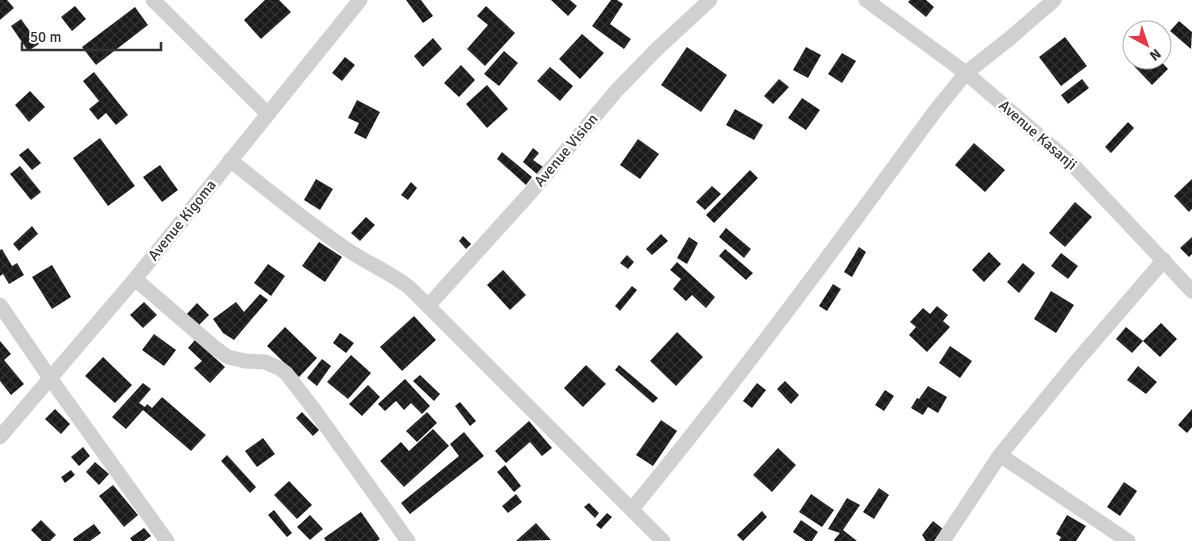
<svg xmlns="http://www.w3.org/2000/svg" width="1192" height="541" viewBox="0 0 1192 541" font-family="Signika,sans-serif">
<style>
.building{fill:url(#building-cross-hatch)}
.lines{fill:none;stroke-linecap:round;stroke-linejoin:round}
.minor{stroke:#d0d0d0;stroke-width:15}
.labels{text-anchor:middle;stroke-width:5;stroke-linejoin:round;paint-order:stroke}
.street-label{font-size:15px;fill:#333;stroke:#fff}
</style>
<defs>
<pattern id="building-cross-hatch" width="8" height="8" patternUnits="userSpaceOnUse" patternTransform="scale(1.25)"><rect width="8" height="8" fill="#1a1a1a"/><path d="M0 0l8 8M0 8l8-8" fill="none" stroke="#333"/></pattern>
</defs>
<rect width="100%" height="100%" fill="#fff"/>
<g class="building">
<path d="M0 0H7L14 8 0 20Z"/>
<path d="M265 0H279L291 12 261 39 244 20Z"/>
<path d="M406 0H421L433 16 423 23Z"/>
<path d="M551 0H570L577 6 568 16Z"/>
<path d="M611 0H617L623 4 610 24 631 39 624 49 592 26Z"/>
<path d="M910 0H926L934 7 926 17 908 2Z"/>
<path d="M75 6 86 19 72 31 61 17Z"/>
<path d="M486 6 515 33 485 66 467 49 488 25 477 16Z"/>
<path d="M135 7 148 25 96 65 82 47Z"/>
<path d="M21 19 39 44 28 51 11 26Z"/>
<path d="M1179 21 1192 32 1191 49 1170 31Z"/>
<path d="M582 34 604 53 580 79 559 59Z"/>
<path d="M1065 37 1087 66 1061 86 1039 57Z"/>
<path d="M433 38 442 49 423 67 414 56Z"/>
<path d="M687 47 727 75 701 112 661 85Z"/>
<path d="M806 47 821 55 808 78 793 70Z"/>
<path d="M504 51 518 63 499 86 484 74Z"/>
<path d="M842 53 856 61 842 83 828 74Z"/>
<path d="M345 57 355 65 342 81 332 73Z"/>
<path d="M1140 60H1160L1168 69 1152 85 1134 66Z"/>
<path d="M461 65 475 80 459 97 444 83Z"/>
<path d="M550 67 573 86 560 101 537 81Z"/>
<path d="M94 72 128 115 116 125 106 113 98 120 89 109 99 101 83 81Z"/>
<path d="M779 79 789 87 773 104 764 96Z"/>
<path d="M1082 79 1089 88 1068 104 1061 95Z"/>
<path d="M487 85 508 109 487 128 466 104Z"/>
<path d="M30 91 45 107 29 122 15 105Z"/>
<path d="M802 98 820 110 806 130 788 118Z"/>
<path d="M357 100 380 112 366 139 354 133 359 123 348 118Z"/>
<path d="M735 109 763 125 754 140 726 125Z"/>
<path d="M1128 122 1134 128 1111 153 1105 147Z"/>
<path d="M100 138 135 186 108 206 73 158Z"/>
<path d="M638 139 659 154 640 179 620 165Z"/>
<path d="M974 143 1005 170 985 192 955 165Z"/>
<path d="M28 148 41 163 32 170 19 155Z"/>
<path d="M533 148 539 153 533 160 543 167 537 174 523 162Z"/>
<path d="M502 152 532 177 526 185 497 159Z"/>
<path d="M160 165 178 190 162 202 143 177Z"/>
<path d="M20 166 41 192 31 200 10 174Z"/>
<path d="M750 170 758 178 714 223 706 215Z"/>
<path d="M316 179 333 189 320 210 304 200Z"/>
<path d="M1192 179V209L1189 212 1174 196Z"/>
<path d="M411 182 417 188 408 200 401 195Z"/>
<path d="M712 186 721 194 705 210 696 202Z"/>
<path d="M1075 202 1092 217 1065 247 1049 233Z"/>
<path d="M366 217 375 225 360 241 351 233Z"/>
<path d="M32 226 38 234 19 251 13 244Z"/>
<path d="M726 228 751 249 744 258 719 237Z"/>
<path d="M661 234 668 241 652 255 646 249Z"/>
<path d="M463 236 471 244 466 249 459 241Z"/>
<path d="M689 237 698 243 687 264 677 258Z"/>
<path d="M1192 237V254L1189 257 1180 248Z"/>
<path d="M319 242 342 257 325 282 302 266Z"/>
<path d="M859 247 866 252 852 277 844 272Z"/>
<path d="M2 249 12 266 17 263 24 275 9 284 3 274 0 276V250Z"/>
<path d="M725 249 753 273 746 280 719 256Z"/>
<path d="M989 252 1001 264 984 282 972 270Z"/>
<path d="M1061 253 1078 266 1068 279 1051 266Z"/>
<path d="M627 255 634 262 628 269 620 263Z"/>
<path d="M677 262 715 297 706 308 692 295 686 301 673 289 681 279 670 270Z"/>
<path d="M1023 263 1035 273 1019 293 1007 282Z"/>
<path d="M268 264 285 276 271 296 254 283Z"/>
<path d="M52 265 71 297 52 309 32 277Z"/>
<path d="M503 270 526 295 510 310 487 285Z"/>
<path d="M833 284 841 289 827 311 819 306Z"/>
<path d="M632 286 637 290 620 311 615 306Z"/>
<path d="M1051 291 1074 305 1056 333 1034 319Z"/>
<path d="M260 294 268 300 234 340 223 333 213 319 236 302 244 312Z"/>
<path d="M144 302 157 315 143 328 130 315Z"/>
<path d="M197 303 209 315 197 327 185 316Z"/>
<path d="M937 306 948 315 943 321 950 327 927 352 909 335 916 327 910 322 923 308 930 314Z"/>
<path d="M414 316 436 340 402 371 380 347Z"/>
<path d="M1161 323 1177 339 1160 357 1143 341 1132 353 1116 339 1126 327 1143 341Z"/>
<path d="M285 327 317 358 299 377 267 346Z"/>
<path d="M677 332 703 357 676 386 650 361Z"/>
<path d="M340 333 354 343 346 353 333 343Z"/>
<path d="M154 334 176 350 164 366 142 350Z"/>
<path d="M195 340 225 367 210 383 194 368 202 361 188 348Z"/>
<path d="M0 341 11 354 4 360 24 384 11 395 0 381Z"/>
<path d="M950 346 972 361 960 378 939 363Z"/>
<path d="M351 355 371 373 348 399 327 382Z"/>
<path d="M103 357 132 385 115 403 85 376Z"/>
<path d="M322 359 331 366 317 386 307 378Z"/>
<path d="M586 365 606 384 583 407 564 388Z"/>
<path d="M619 365 658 398 653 403 615 370Z"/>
<path d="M1138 366 1157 382 1146 394 1127 380Z"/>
<path d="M420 375 440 394 434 401 413 381Z"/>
<path d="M405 379 430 406 422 414 411 403 404 410 396 401 385 411 378 404Z"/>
<path d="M785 381 799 395 791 404 777 389Z"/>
<path d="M143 383 151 389 139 403 145 407 147 404 152 408 162 397 206 435 191 451 143 410 126 429 112 417Z"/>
<path d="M757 383 766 390 752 408 743 401Z"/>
<path d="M368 385 380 397 362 416 349 404Z"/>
<path d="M928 386 947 397 938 413 928 407 923 415 911 408 917 398 919 399Z"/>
<path d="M885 390 894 396 884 411 875 405Z"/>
<path d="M460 402 476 421 470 426 455 406Z"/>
<path d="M55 409 70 424 61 434 45 419Z"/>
<path d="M1192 409V427L1187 433 1178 425Z"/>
<path d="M302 412 319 430 313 436 296 418Z"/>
<path d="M427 412 437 423 417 442 406 431Z"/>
<path d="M661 420 677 431 653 466 636 455Z"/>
<path d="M529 421 552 448 542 456 530 442 506 463 495 451Z"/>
<path d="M433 429 449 446 404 487 380 461 401 442 409 451Z"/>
<path d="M464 432 484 456 410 514 401 503 459 456 450 444Z"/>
<path d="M263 438 275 454 257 467 245 451Z"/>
<path d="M83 447 90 456 79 466 71 457Z"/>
<path d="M778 448 796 465 772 492 753 475Z"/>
<path d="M227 455 256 487 250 493 221 461Z"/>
<path d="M95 462 109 474 99 485 86 472Z"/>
<path d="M505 465 521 486 514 492 497 472Z"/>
<path d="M71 470 75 475 65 483 61 477Z"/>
<path d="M289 481 312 505 297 519 274 495Z"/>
<path d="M1124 482 1137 491 1120 516 1107 507Z"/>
<path d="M113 485 138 515 124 527 99 496Z"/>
<path d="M879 488 889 495 874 519 863 512Z"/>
<path d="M516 494 522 502 508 513 502 506Z"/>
<path d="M811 494 834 510 822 527 799 512Z"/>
<path d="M847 498 860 505 843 530 857 541H835L834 540 840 533 828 529Z"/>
<path d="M589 503 599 513 595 518 584 507Z"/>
<path d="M274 510 292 533 287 537 268 515Z"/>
<path d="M762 511 767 517 743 541 737 535Z"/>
<path d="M361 512 380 539 377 541H326L324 538Z"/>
<path d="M607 513 612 517 601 529 596 525Z"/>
<path d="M310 515 323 529 310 540 297 527Z"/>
<path d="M1067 515 1086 526 1076 541H1059L1061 537 1056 534Z"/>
<path d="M41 520 56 535 50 541H42L31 530Z"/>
<path d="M801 520 818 532 812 541H806L793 532Z"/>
<path d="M933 521 943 529 934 541H926L922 535Z"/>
<path d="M536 523 551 540 516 541Z"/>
<path d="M94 524 101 533 90 541H74L73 539Z"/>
<path d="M144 528 151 536 144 541H132L130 538Z"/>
</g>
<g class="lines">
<g class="minor">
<path d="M153 0 268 114"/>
<path d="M866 0 966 73 1072 164 1192 291"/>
<path d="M230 160C268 190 305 221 345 248 366 263 390 272 410 288L663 541"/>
<path d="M135 279 214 347 228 357 245 361 265 362 279 368 286 373 313 408 408 541"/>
<path d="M0 305 50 378 167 541"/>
<path d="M428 306 531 192 617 90 657 49 710 0"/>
<path d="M0 437 135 279 360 0"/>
<path d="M1000 455 1128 541"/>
<path d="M632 509C738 380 837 245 936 110L966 73 1009 39 1054 0"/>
<path d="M943 541 1000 455 1076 362 1164 260"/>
</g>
</g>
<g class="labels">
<g class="street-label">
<text transform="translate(1038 135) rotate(41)" y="5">Avenue Kasanji</text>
<text transform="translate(566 150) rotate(-50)" y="5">Avenue Vision</text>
<text transform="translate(182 220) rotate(-51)" y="5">Avenue Kigoma</text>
</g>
</g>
<g transform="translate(1147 45) rotate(140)"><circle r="24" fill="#ffffff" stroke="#adadad"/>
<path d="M0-4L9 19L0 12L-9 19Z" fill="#e63946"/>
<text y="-8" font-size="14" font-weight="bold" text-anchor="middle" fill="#333333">N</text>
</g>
<path d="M22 42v8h139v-8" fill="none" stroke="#333333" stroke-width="2.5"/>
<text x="30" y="42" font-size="15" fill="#333333" stroke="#ffffff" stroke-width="4" paint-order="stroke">50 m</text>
</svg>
